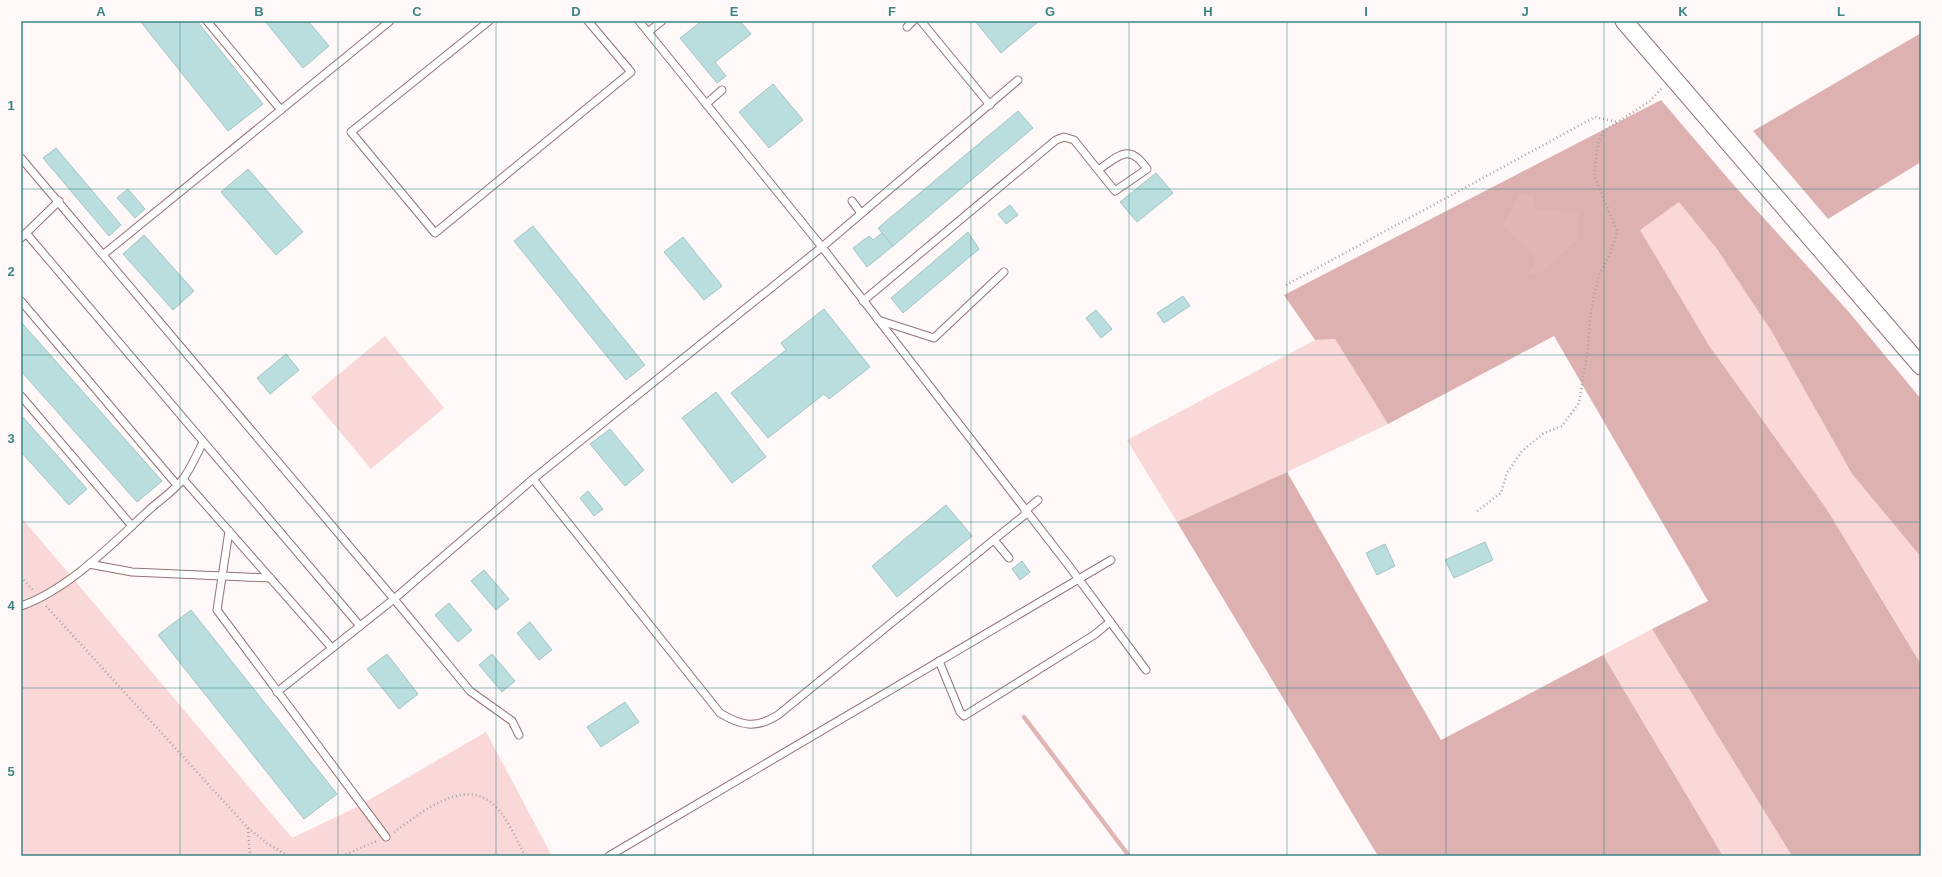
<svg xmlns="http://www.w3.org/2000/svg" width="1942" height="877" viewBox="0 0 1942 877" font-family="Helvetica,sans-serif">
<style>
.green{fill:#f9d8d7}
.forest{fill:#deb1b1}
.water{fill:#e2b5b5}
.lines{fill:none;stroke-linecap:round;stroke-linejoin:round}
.stream{stroke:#e2b5b5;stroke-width:4.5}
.building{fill:#badddd;stroke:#a2c5c5}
.service-casing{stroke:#917474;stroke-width:9}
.tertiary-casing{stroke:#917474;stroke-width:19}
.path{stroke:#aba1a1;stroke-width:2.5;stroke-dasharray:1 3;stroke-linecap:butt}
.service{stroke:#fff;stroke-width:7}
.tertiary{stroke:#fff;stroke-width:17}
.grid{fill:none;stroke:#3d8586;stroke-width:1;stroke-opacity:0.55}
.neatline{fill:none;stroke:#3d8586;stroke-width:1.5}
.grid-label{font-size:13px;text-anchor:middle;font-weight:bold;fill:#3d8586}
</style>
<rect width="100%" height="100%" fill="#fff8f8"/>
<g class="green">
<path d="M1679 202 1717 248 1772 332 1852 474 1921 557V663L1826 508 1710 347 1639 230Z"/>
<path d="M385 336 444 408 371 469 311 397Z"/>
<path d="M1335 339 1388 424 1287 472 1177 522 1127 440 1315 340Z"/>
<path d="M21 517 292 838 355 808 486 732 552 856H21Z"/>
<path d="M1652 629 1792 856H1723L1603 655Z"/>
</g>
<g class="forest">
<path d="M1921 33V162L1828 219 1753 131Z"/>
<path d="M1661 100 1731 182 1848 311 1921 399V557L1852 474 1772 332 1717 249 1679 202 1640 230 1710 347 1826 508 1921 664V856H1792L1652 629 1708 601 1554 336 1388 424 1335 339 1315 340 1284 295Z"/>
<path d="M1287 472 1441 740 1603 655 1723 856H1378L1177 522Z"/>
</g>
<path class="water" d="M1520 195H1533L1535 209 1578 213V239L1542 272 1528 274 1535 262 1532 252 1503 226Z"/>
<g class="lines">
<path class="stream" d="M1024 717 1129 856"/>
</g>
<g class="building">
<path d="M140 21H197L263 104 228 131Z"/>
<path d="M265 21H308L329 46 303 68Z"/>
<path d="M702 21H740L751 34 715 62 726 76 717 83 680 38Z"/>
<path d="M975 21H1039L1001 53Z"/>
<path d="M773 84 803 120 769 148 739 112Z"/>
<path d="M1018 111 1033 128 893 246 878 228Z"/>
<path d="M56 148 121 225 109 236 43 158Z"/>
<path d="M248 169 303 232 276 255 221 192Z"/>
<path d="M1156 173 1173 193 1137 222 1120 202Z"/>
<path d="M128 189 145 209 135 218 117 198Z"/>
<path d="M1010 205 1018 215 1006 224 998 214Z"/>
<path d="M533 226 645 365 626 380 514 241Z"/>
<path d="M968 232 979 249 903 313 891 298Z"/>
<path d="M882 233 893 246 867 267 853 248 869 236 873 240Z"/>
<path d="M144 235 194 291 173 310 123 254Z"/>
<path d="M683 237 722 286 704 300 664 252Z"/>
<path d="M1183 296 1190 306 1164 323 1157 313Z"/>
<path d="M824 309 870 367 829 399 824 394 768 438 731 393 786 350 781 343Z"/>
<path d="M1096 310 1112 329 1101 338 1086 318Z"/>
<path d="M21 322 162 481 137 502 21 371Z"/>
<path d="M286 354 299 370 270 394 257 378Z"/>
<path d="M716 392 766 457 732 483 682 418Z"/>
<path d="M21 415 87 489 69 505 21 452Z"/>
<path d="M610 429 644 470 625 486 590 444Z"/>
<path d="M588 491 603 509 594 516 580 498Z"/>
<path d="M946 505 972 536 897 597 872 566Z"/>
<path d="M1485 542 1493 560 1454 578 1445 560Z"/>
<path d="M1385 544 1395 566 1377 575 1366 553Z"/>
<path d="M1022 561 1030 572 1020 580 1012 569Z"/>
<path d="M484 570 509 599 496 610 471 581Z"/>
<path d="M449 603 472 630 458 642 435 615Z"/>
<path d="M191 610 337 794 304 819 158 635Z"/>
<path d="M530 622 552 650 539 660 517 633Z"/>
<path d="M387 654 418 694 399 709 367 669Z"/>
<path d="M492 654 515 681 502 692 479 665Z"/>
<path d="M625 702 639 722 601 747 587 727Z"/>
</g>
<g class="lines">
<g class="service-casing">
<g id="service">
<path d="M207 21 281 110"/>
<path d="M489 21 351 132 435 233 631 72 588 21"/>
<path d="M639 21 822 247 1069 566 1146 670"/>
<path d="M921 21 990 105"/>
<path d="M907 27 913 21"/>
<path d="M648 32 662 21"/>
<path d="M706 104 722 90"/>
<path d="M21 158 394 599 470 691 512 721 519 735"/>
<path d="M852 201 861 213"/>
<path d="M26 233 360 626"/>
<path d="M21 238 59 201"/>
<path d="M104 254 390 21"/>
<path d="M21 301 177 485"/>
<path d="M863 301 1056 140 1064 137 1074 140 1115 191 1147 169C1129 142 1119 156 1098 170"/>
<path d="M878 320 934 338 1004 272"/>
<path d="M21 396 132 526"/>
<path d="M183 479 331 647"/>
<path d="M533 479 720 713C741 726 756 729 778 715L1027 513"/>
<path d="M1025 511 1038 500"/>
<path d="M229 531 217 610 386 837"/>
<path d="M994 540 1009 558"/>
<path d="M89 564 132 572 270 578"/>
<path d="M21 606C69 589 112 544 149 510 160 500 174 491 183 479 191 468 197 454 203 442"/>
<path d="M939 661 960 712 964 716 1094 635 1110 622"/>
<path d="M277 692 394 599 533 479 822 247 1018 80"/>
<path d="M609 856 1111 560"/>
</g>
</g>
<g class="tertiary-casing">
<path id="tertiary" d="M1624 21 1921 366"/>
</g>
<g class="path">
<path d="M1286 285 1595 117 1617 122"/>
<path d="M1477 511 1501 493 1507 473 1522 451 1544 433 1562 426 1579 403 1587 355 1591 310 1599 275 1611 252 1617 231 1594 175 1598 143 1604 131 1650 101 1662 88"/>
<path d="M21 577 33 590"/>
<path d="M46 606 248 828 268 844 289 856"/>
<path d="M248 828 250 856"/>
<path d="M394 832C420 814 464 775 495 806 508 819 516 839 525 856"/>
<path d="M342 856 377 841"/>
</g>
<use href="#service" class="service"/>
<use href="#tertiary" class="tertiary"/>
</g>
<path class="grid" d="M180 21V856M338 21V856M496 21V856M655 21V856M813 21V856M971 21V856M1129 21V856M1287 21V856M1446 21V856M1604 21V856M1762 21V856M21 189H1921M21 355H1921M21 522H1921M21 688H1921"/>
<rect width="1942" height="877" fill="none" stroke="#fff8f8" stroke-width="44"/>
<rect x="22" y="22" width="1898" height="833" class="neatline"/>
<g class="grid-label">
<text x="101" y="16">A</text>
<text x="259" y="16">B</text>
<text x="417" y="16">C</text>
<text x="576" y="16">D</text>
<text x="734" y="16">E</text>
<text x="892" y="16">F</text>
<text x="1050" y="16">G</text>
<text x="1208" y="16">H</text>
<text x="1366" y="16">I</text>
<text x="1525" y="16">J</text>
<text x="1683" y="16">K</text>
<text x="1841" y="16">L</text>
<text x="11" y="110">1</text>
<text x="11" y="276">2</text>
<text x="11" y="443">3</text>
<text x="11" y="610">4</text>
<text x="11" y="776">5</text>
</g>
</svg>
